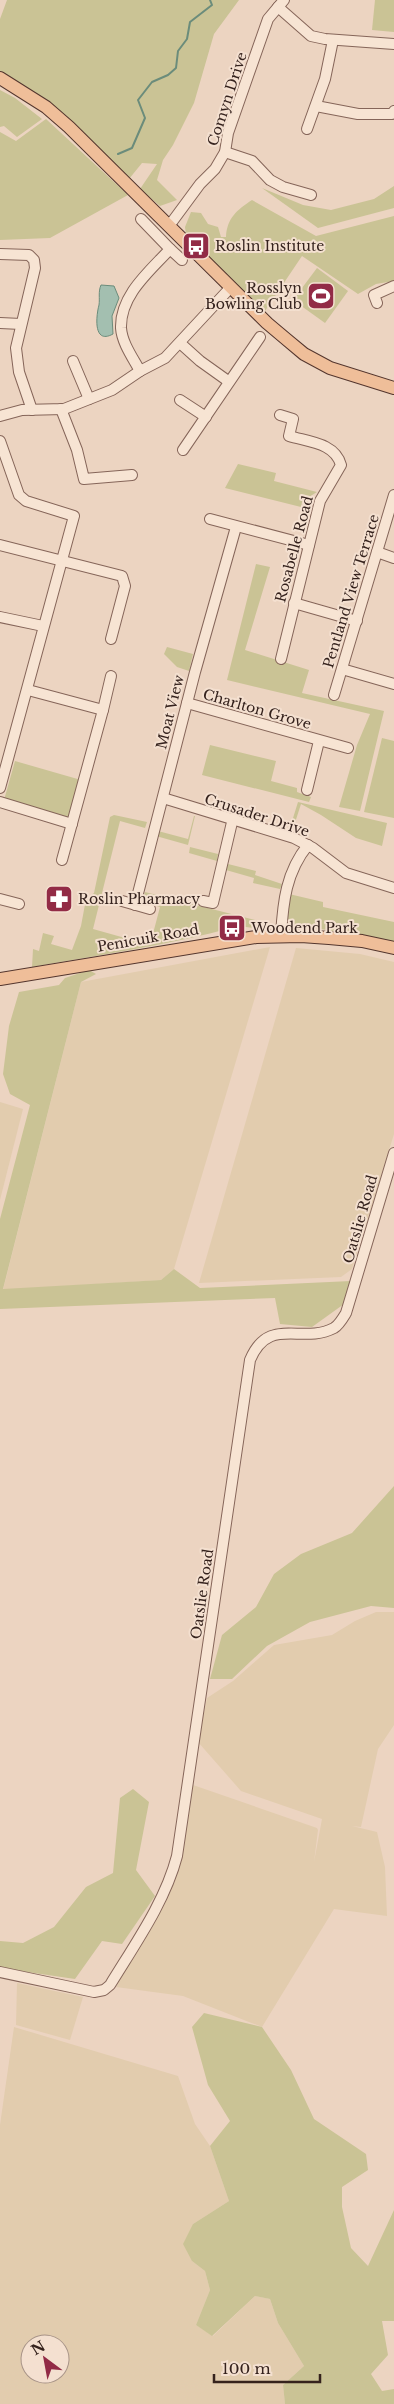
<svg xmlns="http://www.w3.org/2000/svg" width="394" height="2404" viewBox="0 0 394 2404" font-family="'Libre Baskerville',serif">
<style>
.farmland{fill:#e2ccae;fill-rule:evenodd}
.green{fill:#cac395}
.water{fill:#a3bfb0;stroke:#6b8c7b}
.lines{fill:none;stroke-linecap:round;stroke-linejoin:round}
.stream{stroke:#6b8c7b;stroke-width:2}
.minor-casing{stroke:#856559;stroke-width:12}
.major-casing{stroke:#53352d;stroke-width:14}
.minor{stroke:#f7e4d3;stroke-width:10}
.major{stroke:#efbe99;stroke-width:12}
.labels{text-anchor:middle;stroke-width:4;stroke-linejoin:round;paint-order:stroke}
.street-label{font-size:14px;fill:#35221d;stroke:#f4e0d0}
.poi-label{font-size:14px;fill:#35221d;stroke:#f4e0d0;text-anchor:start}
</style>
<rect width="100%" height="100%" fill="#ecd4c1"/>
<g class="farmland">
<path d="M270 947 174 1269 161 1280 3 1290 81 982Z"/>
<path d="M296 948 360 954 394 962V1134L352 1269 341 1277 199 1283Z"/>
<path d="M0 1102 23 1109 0 1200Z"/>
<path d="M376 1612H394V1725L378 1749 361 1827 352 1826 377 1832 385 1867 387 1916 334 1909 262 2027 183 1996 116 1987 174 1883 179 1869 193 1785 317 1828 318 1830 314 1862 322 1819 241 1791 198 1742 207 1698 233 1681 274 1645 332 1635 355 1621Z"/>
<path d="M17 1983 83 1997 70 2040 16 2025Z"/>
<path d="M14 2027 178 2076 195 2124 210 2146 229 2201 193 2224 192 2261 205 2271 210 2290 196 2325 213 2336 255 2296 270 2299 278 2323 304 2366 283 2385 285 2404H0V2125ZM30 2344H60V2374H30Z"/>
</g>
<g class="green">
<path d="M7 0H239L214 34 194 103 173 145 163 160 157 180 177 200 160 206 140 189 157 164 142 163 129 179C86 136 54 101 0 71V19Z"/>
<path d="M375 0H394V32L372 30Z"/>
<path d="M0 90 15 98 42 119 17 137 4 126 0 127Z"/>
<path d="M46 119 128 195 50 238 0 240V132L16 141Z"/>
<path d="M394 186V208L318 228 262 188 303 205 331 210 374 199Z"/>
<path d="M252 200 316 236 394 216V281L376 284 358 294 302 256 265 311 186 235 185 227 191 212 201 213 208 224 218 227 221 237H226C227 218 237 210 252 200Z"/>
<path d="M317 268 348 291 325 323 293 300Z"/>
<path d="M238 464 276 473 274 481 317 492 309 497 308 502H302L301 507 225 488Z"/>
<path d="M256 564 270 567 245 650 309 670 302 693 384 711 360 811 339 807 357 745 370 714 227 680Z"/>
<path d="M167 647 193 654 189 671 177 667 164 654Z"/>
<path d="M382 738 394 741V818L364 812Z"/>
<path d="M210 745 276 761 271 781 297 788V792L311 797 309 802 202 775Z"/>
<path d="M15 761 81 780 70 818 4 800Z"/>
<path d="M298 802 387 823 382 846 356 838 321 815 301 804 292 832 289 831Z"/>
<path d="M114 815 147 822 145 828 120 821 93 929 150 945 160 907 147 903 144 895 145 892 275 925C265 934 247 924 235 927 168 945 100 955 32 967L33 949 39 951 43 933 54 936 51 944 72 950 81 926 86 899 94 893 110 817Z"/>
<path d="M194 816H195L188 845 156 836 158 831 188 839Z"/>
<path d="M190 847 218 854 217 861 189 853Z"/>
<path d="M228 864 256 871 255 875 282 884 280 889 253 883 254 878 226 870Z"/>
<path d="M289 894 323 902V907L394 922V942L321 929 293 928 286 918Z"/>
<path d="M89 970 96 974 81 982 3 1289 161 1280 174 1269 200 1288 351 1281 344 1304 312 1327 280 1324 275 1298 0 1309V1219L30 1105 10 1094 3 1074 9 1026 19 992 59 985 65 978Z"/>
<path d="M394 1486V1608L371 1606 310 1622 267 1646 232 1679H210L222 1635 256 1607 274 1574 301 1554 352 1533Z"/>
<path d="M133 1789 149 1802 136 1870 155 1896 122 1944 102 1941 75 1979 0 1968V1941L23 1943 54 1927 86 1887 113 1873 120 1798Z"/>
<path d="M204 2013 262 2027 291 2070 314 2119 366 2154 368 2170 342 2187V2207L351 2248 368 2266 394 2210V2321H382L388 2355 371 2374 382 2391 394 2389V2404H285L283 2385 304 2366 278 2323 270 2299 255 2296 212 2336 196 2325 210 2290 205 2271 192 2261 183 2244 193 2224 229 2201 210 2146 230 2121 208 2085 192 2027Z"/>
</g>
<path class="water" d="M101 285 114 286 119 298 112 316 113 334C93 345 96 316 99 305 100 298 98 292 101 285Z"/>
<g class="lines">
<path class="stream" d="M118 154 132 148 145 118 138 100 152 82 168 75 176 68 178 51 187 39 190 22 212 5 210 0"/>
<g class="minor-casing">
<g id="minor">
<path d="M278 7 311 36 325 39 394 44"/>
<path d="M316 106 358 114H392L394 111"/>
<path d="M307 129 325 79 333 40"/>
<path d="M225 152 252 161 270 180 283 187 311 195"/>
<path d="M141 219 170 249C150 271 120 295 121 328 122 343 133 358 140 371L165 358 231 287"/>
<path d="M169 226 200 184 215 169 225 152 228 133 268 19 284 0"/>
<path d="M170 249 182 260"/>
<path d="M0 254 29 255 34 260 35 268 16 348 19 372 32 410"/>
<path d="M377 303 374 295 394 286"/>
<path d="M0 323 21 324"/>
<path d="M180 343 200 361 228 381"/>
<path d="M73 361 89 399"/>
<path d="M180 400 206 417"/>
<path d="M61 409 77 450 84 479 132 475"/>
<path d="M280 415 293 419 289 436C309 442 335 443 341 465L320 501 281 659"/>
<path d="M0 416 22 410 64 409 112 390 140 371"/>
<path d="M0 441 19 495 26 501 74 516 0 788"/>
<path d="M183 450 260 337"/>
<path d="M210 519 309 545"/>
<path d="M0 545 122 576 125 586 111 639"/>
<path d="M377 552 394 558"/>
<path d="M294 603 357 621"/>
<path d="M0 617 43 626"/>
<path d="M342 669 394 684"/>
<path d="M28 690 103 710 62 860"/>
<path d="M334 695 394 495"/>
<path d="M187 703 348 748"/>
<path d="M103 710 111 676"/>
<path d="M307 790 319 741"/>
<path d="M163 798 294 838 313 848 346 873 394 888"/>
<path d="M0 802 72 824"/>
<path d="M0 899 19 904"/>
<path d="M122 901 150 909"/>
<path d="M203 901 213 903 233 818"/>
<path d="M135 905 195 672 236 527"/>
<path d="M281 935C283 902 286 872 308 845"/>
<path d="M0 1972 94 1992 104 1990 110 1985C135 1944 165 1902 177 1856L250 1360C269 1315 301 1345 334 1328 339 1325 343 1318 346 1313L394 1153"/>
</g>
</g>
<g class="major-casing">
<g id="major">
<path d="M0 78 46 107 69 127 267 323 286 339 304 354 330 368 394 388"/>
<path d="M0 979 256 937 301 936 329 938 362 941 394 948"/>
</g>
</g>
<use href="#minor" class="minor"/>
<use href="#major" class="major"/>
</g>
<defs>
<g id="bus-square" transform="scale(1.4375)"><rect x="-9" y="-9" width="18" height="18" rx="4" fill="#922b46" stroke="#f4e0d0"/><path d="M-5-6H5V4H4V6H2V4H-2V6H-4V4H-5ZM-3.5-4V0h7V-4ZM-3.5 1.2v1.5H-2V1.2ZM2 1.2v1.5H3.5V1.2Z" fill="#fff"/></g>
<g id="stadium-square" transform="scale(1.4375)"><rect x="-9" y="-9" width="18" height="18" rx="4" fill="#922b46" stroke="#f4e0d0"/><path d="M0-5a6.5 5 0 1 0 0 10a6.5 5 0 1 0 0-10ZM-3.5-1.8h7v3.6h-7Z" fill="#fff"/></g>
<g id="pharmacy-square" transform="scale(1.4375)"><rect x="-9" y="-9" width="18" height="18" rx="4" fill="#922b46" stroke="#f4e0d0"/><path d="M-2-6h4v4h4v4h-4v4h-4v-4h-4v-4h4Z" fill="#fff"/></g>
</defs>
<g fill-rule="evenodd">
<use href="#bus-square" x="196" y="246"/>
<use href="#stadium-square" x="321" y="296"/>
<use href="#pharmacy-square" x="59" y="899"/>
<use href="#bus-square" x="232" y="928"/>
</g>
<g class="labels">
<g class="street-label">
<text transform="translate(227 99) rotate(-72)" y="5">Comyn Drive</text>
<text transform="translate(294 549) rotate(-75)" y="5">Rosabelle Road</text>
<text transform="translate(351 591) rotate(-73)" y="5">Pentland View Terrace</text>
<text transform="translate(257 709) rotate(16)" y="5">Charlton Grove</text>
<text transform="translate(170 712) rotate(-76)" y="5">Moat View</text>
<text transform="translate(257 815) rotate(18)" y="5">Crusader Drive</text>
<text transform="translate(148 938) rotate(-10)" y="5">Penicuik Road</text>
<text transform="translate(360 1219) rotate(-74)" y="5">Oatslie Road</text>
<text transform="translate(202 1594) rotate(-82)" y="5">Oatslie Road</text>
</g>
<g class="poi-label">
<text x="215" y="251">Roslin Institute</text>
<text x="302" y="293" text-anchor="end">Rosslyn<tspan x="302" dy="16">Bowling Club</tspan></text>
<text x="78" y="904">Roslin Pharmacy</text>
<text x="251" y="933">Woodend Park</text>
</g>
</g>
<g transform="translate(45 2359) rotate(328)"><circle r="24" fill="#f4e0d0" stroke="#a89488"/>
<path d="M0-4L9 19L0 12L-9 19Z" fill="#922b46"/>
<text y="-8" font-size="14" font-weight="bold" text-anchor="middle" fill="#35221d">N</text>
</g>
<path d="M214 2374v8h106v-8" fill="none" stroke="#35221d" stroke-width="2.5"/>
<text x="222" y="2374" font-size="15" fill="#35221d" stroke="#f4e0d0" stroke-width="4" paint-order="stroke">100 m</text>
</svg>
